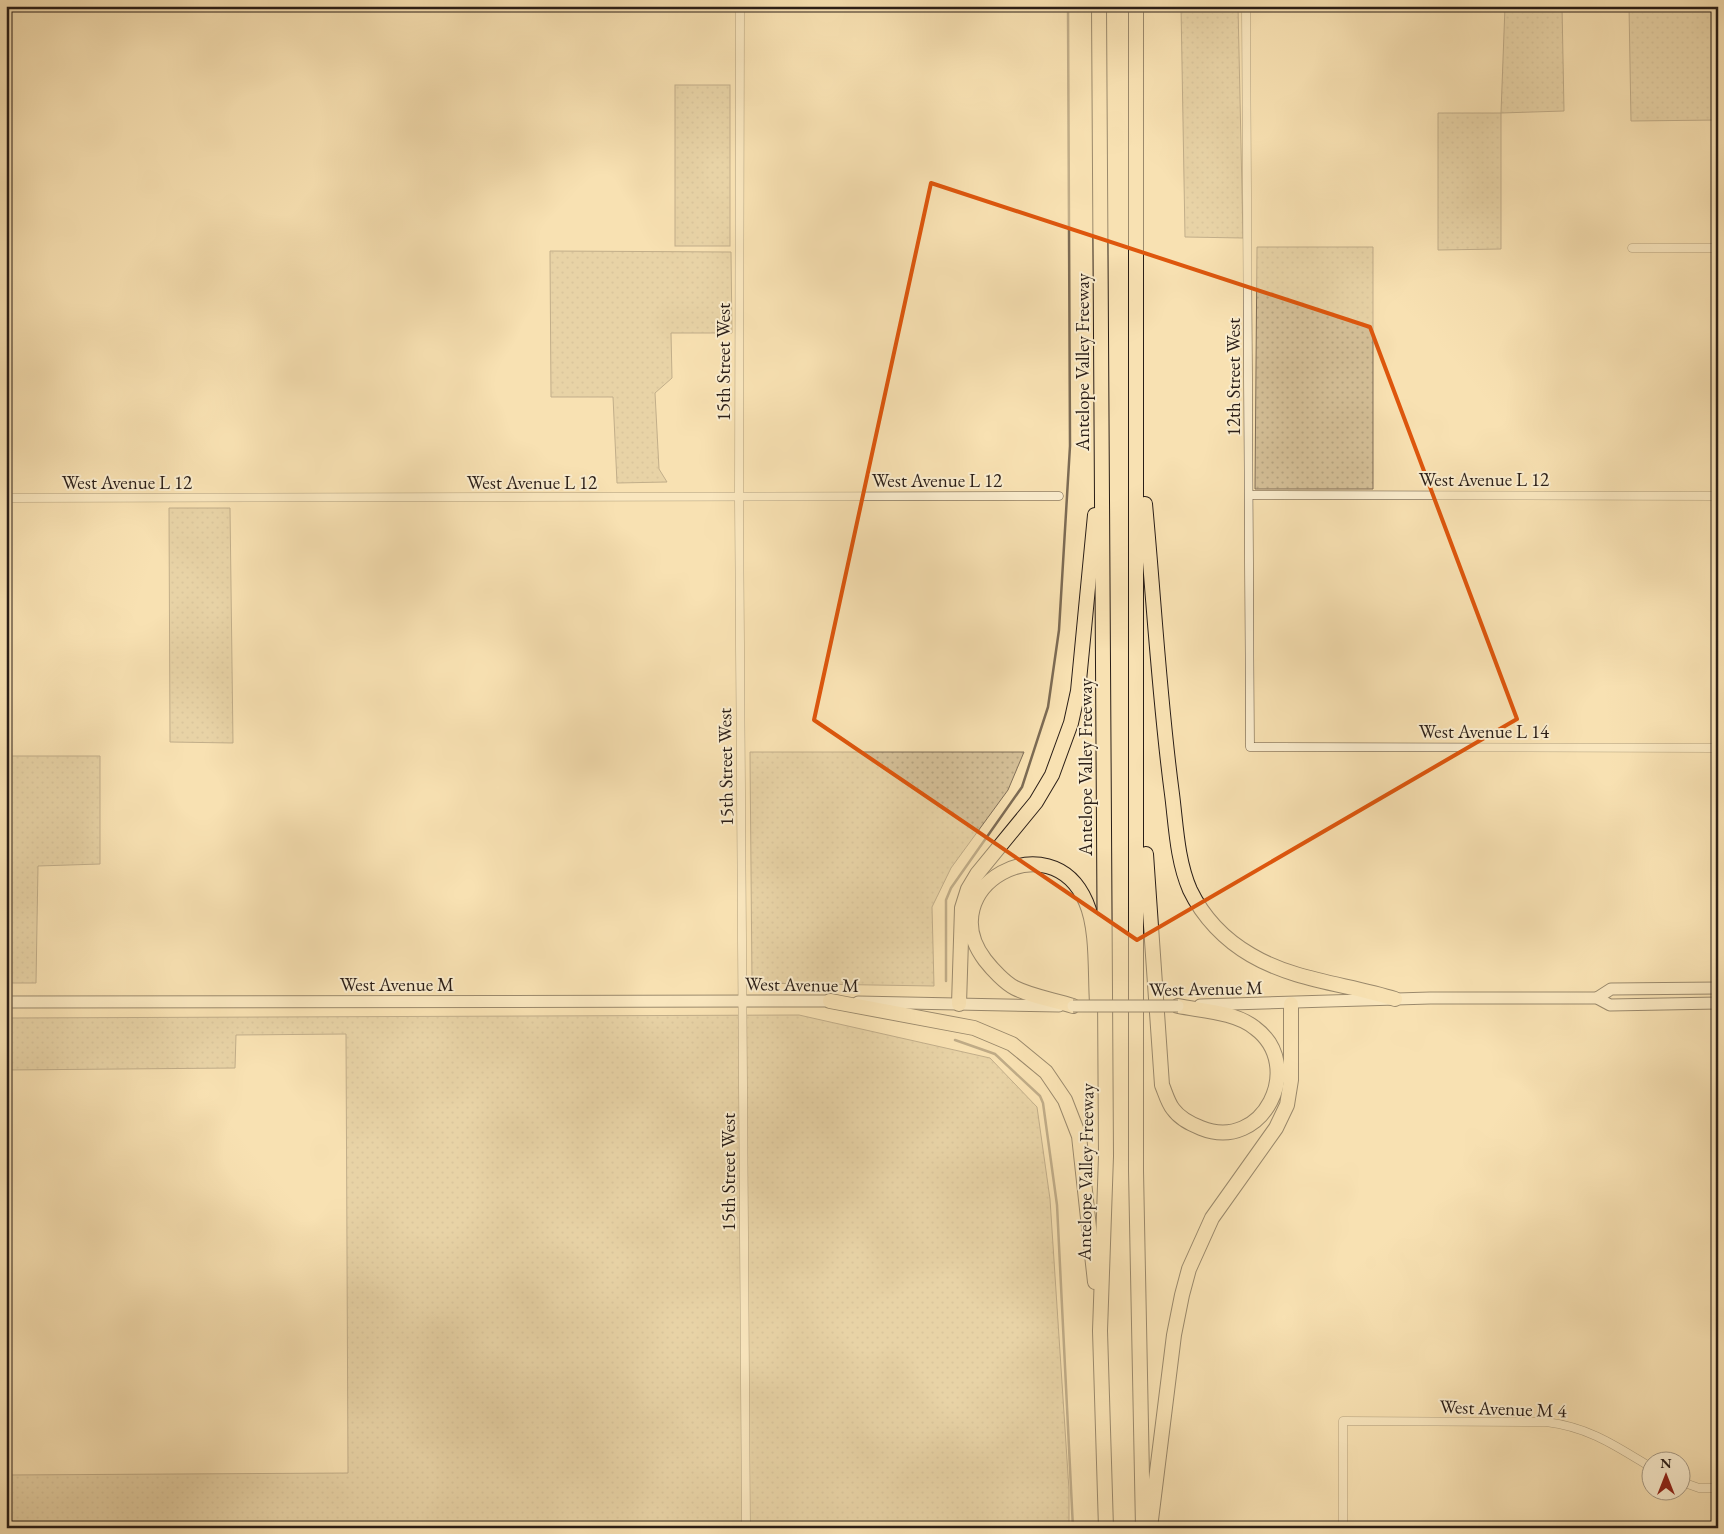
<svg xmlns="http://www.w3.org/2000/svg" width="1724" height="1534" viewBox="0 0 1724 1534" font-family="'EB Garamond',serif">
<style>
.grass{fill:url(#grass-dots);stroke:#806f58}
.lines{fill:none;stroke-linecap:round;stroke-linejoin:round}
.stream{stroke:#7c6b54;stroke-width:2.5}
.minor-casing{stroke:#5e4f3e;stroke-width:9}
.secondary-casing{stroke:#2a1e17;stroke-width:13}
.motorway-casing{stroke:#2a1e17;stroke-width:16}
.minor{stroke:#faeccd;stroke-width:8}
.secondary{stroke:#faeccd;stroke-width:11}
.motorway{stroke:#f8e1b2;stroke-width:14}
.secondary-bridge-casing{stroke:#2a1e17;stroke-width:13;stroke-linecap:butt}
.secondary-bridge{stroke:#faeccd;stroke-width:11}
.marked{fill:none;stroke:#de560d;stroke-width:4;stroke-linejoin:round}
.labels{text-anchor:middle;stroke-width:4;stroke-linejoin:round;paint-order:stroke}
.street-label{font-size:19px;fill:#2a1e17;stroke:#faeccd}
</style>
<defs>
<pattern id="grass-dots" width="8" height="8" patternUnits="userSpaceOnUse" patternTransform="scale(1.25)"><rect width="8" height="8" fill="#d5c098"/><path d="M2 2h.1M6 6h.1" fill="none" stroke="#b7a582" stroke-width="1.8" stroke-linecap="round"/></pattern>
</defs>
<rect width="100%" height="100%" fill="#f8e1b2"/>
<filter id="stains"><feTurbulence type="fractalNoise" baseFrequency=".004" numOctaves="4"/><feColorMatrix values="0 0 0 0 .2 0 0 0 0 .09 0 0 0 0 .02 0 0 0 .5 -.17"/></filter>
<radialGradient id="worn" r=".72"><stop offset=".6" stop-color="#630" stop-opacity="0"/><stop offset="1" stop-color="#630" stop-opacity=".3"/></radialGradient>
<g class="grass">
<path d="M1181 6H1238L1243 238 1185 237Z"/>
<path d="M1505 6H1562L1564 111 1501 113V249L1438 250V113H1501Z"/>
<path d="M1629 6H1718V120L1631 121Z"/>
<rect x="675" y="85" width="55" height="161"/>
<path d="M1257 247H1373V489H1255Z"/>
<path d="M550 251 731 252 732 333H671L672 378 655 393 659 469 667 482 617 483 613 397H551Z"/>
<path d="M169 508H230L233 743 170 742Z"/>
<path d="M750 752H1024L1008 790 951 868 932 907 934 986 752 983Z"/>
<path d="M6 756H100V864L38 866 36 983H6Z"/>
<path d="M799 1015 990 1058 1037 1107 1050 1199 1069 1490V1528H6V1475L348 1473 346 1034 236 1035 235 1068 6 1070V1018Z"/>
</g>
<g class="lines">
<g class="stream">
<path d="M946 981V900L951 888 1022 787 1048 707 1059 630 1070 446 1068 6"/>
<path d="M955 1040 995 1054 1040 1096 1043 1103 1057 1205 1073 1528"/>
</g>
<g class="minor-casing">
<g id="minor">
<path d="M740 6 739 498 746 1528"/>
<path d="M1246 6 1250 747 1718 748"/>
<path d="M1632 248H1718"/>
<path d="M1250 495 1718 496"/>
<path d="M6 498 1059 496"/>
<path d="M1682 1482 1699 1488H1718"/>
<path d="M1343 1528V1421L1546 1422C1589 1427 1616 1446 1652 1468"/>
</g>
</g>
<g class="secondary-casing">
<g id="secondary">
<path d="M1597 998 1611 989 1718 988"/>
<path d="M6 1002 837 1001"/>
<path d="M858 1002 1059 1006"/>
<path d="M1200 1005 1430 998H1597L1610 1005 1718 1003"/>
</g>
</g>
<g class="motorway-casing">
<g id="motorway">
<path d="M1099 6 1106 1156 1100 1331 1106 1528"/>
<path d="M1136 6V1171L1143 1528"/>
<path d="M1145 504C1154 600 1159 697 1172 794 1176 825 1177 860 1190 890 1203 917 1225 940 1251 955 1295 981 1348 984 1395 999"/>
<path d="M1146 854 1162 1085C1165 1092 1168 1103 1173 1109 1180 1119 1191 1124 1201 1128 1263 1153 1306 1066 1255 1028 1235 1012 1203 1011 1178 1006"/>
<path d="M830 1001 974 1028 1012 1044 1046 1072 1065 1100 1079 1136 1095 1282"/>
<path d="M959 1004 962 908 968 889 977 874 1036 802 1052 775 1071 723 1078 691 1095 515"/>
<path d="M1073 1006C1055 1000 1033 997 1015 988 1005 983 992 969 985 960 930 887 1051 820 1086 902 1098 929 1095 974 1097 1003"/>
<path d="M1150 1528 1174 1335 1182 1295 1189 1269 1212 1218 1276 1128 1287 1105 1291 1080V1004"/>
</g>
</g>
<use href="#minor" class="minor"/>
<use href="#secondary" class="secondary"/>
<use href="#motorway" class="motorway"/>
<g class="secondary-bridge-casing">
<path id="secondary-bridge" d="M1073 1006H1178"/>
</g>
<use href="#secondary-bridge" class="secondary-bridge"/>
</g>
<path d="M0 0H1724V1534H0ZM931 183 1370 327 1517 719 1137 940 814 720Z" fill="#f8e1b2" fill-opacity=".55" fill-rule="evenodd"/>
<path class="marked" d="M931 183 1370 327 1517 719 1137 940 814 720Z"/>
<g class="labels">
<g class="street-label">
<text transform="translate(723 362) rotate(-90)" y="7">15th Street West</text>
<text transform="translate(1082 362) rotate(-90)" y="7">Antelope Valley Freeway</text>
<text transform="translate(1233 377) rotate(-90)" y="7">12th Street West</text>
<text x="1484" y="486">West Avenue L 12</text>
<text x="937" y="487">West Avenue L 12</text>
<text x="127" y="489">West Avenue L 12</text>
<text x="532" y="489">West Avenue L 12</text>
<text x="1484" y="738">West Avenue L 14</text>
<text transform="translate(725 767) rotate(-91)" y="7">15th Street West</text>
<text transform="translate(1085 767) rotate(-90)" y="7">Antelope Valley Freeway</text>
<text x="397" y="991">West Avenue M</text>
<text transform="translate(802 984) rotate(1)" y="7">West Avenue M</text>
<text transform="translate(1206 988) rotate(-1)" y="7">West Avenue M</text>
<text transform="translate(728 1172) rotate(-90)" y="7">15th Street West</text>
<text transform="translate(1085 1172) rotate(-89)" y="7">Antelope Valley Freeway</text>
<text transform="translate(1503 1408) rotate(2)" y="7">West Avenue M 4</text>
</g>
</g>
<rect width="1724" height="1534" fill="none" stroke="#f8e1b2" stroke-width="25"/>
<rect x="8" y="8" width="1709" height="1519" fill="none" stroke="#2a1e17" stroke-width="2.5"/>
<rect x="12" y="12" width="1699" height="1509" fill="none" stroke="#2a1e17"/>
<g transform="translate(1666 1476)"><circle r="24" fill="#faeccd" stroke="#a79a84"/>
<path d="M0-4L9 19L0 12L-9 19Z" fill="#8f2418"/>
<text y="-8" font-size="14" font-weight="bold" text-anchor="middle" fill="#2a1e17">N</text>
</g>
<rect width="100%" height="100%" filter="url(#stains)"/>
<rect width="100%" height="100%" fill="url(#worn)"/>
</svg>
